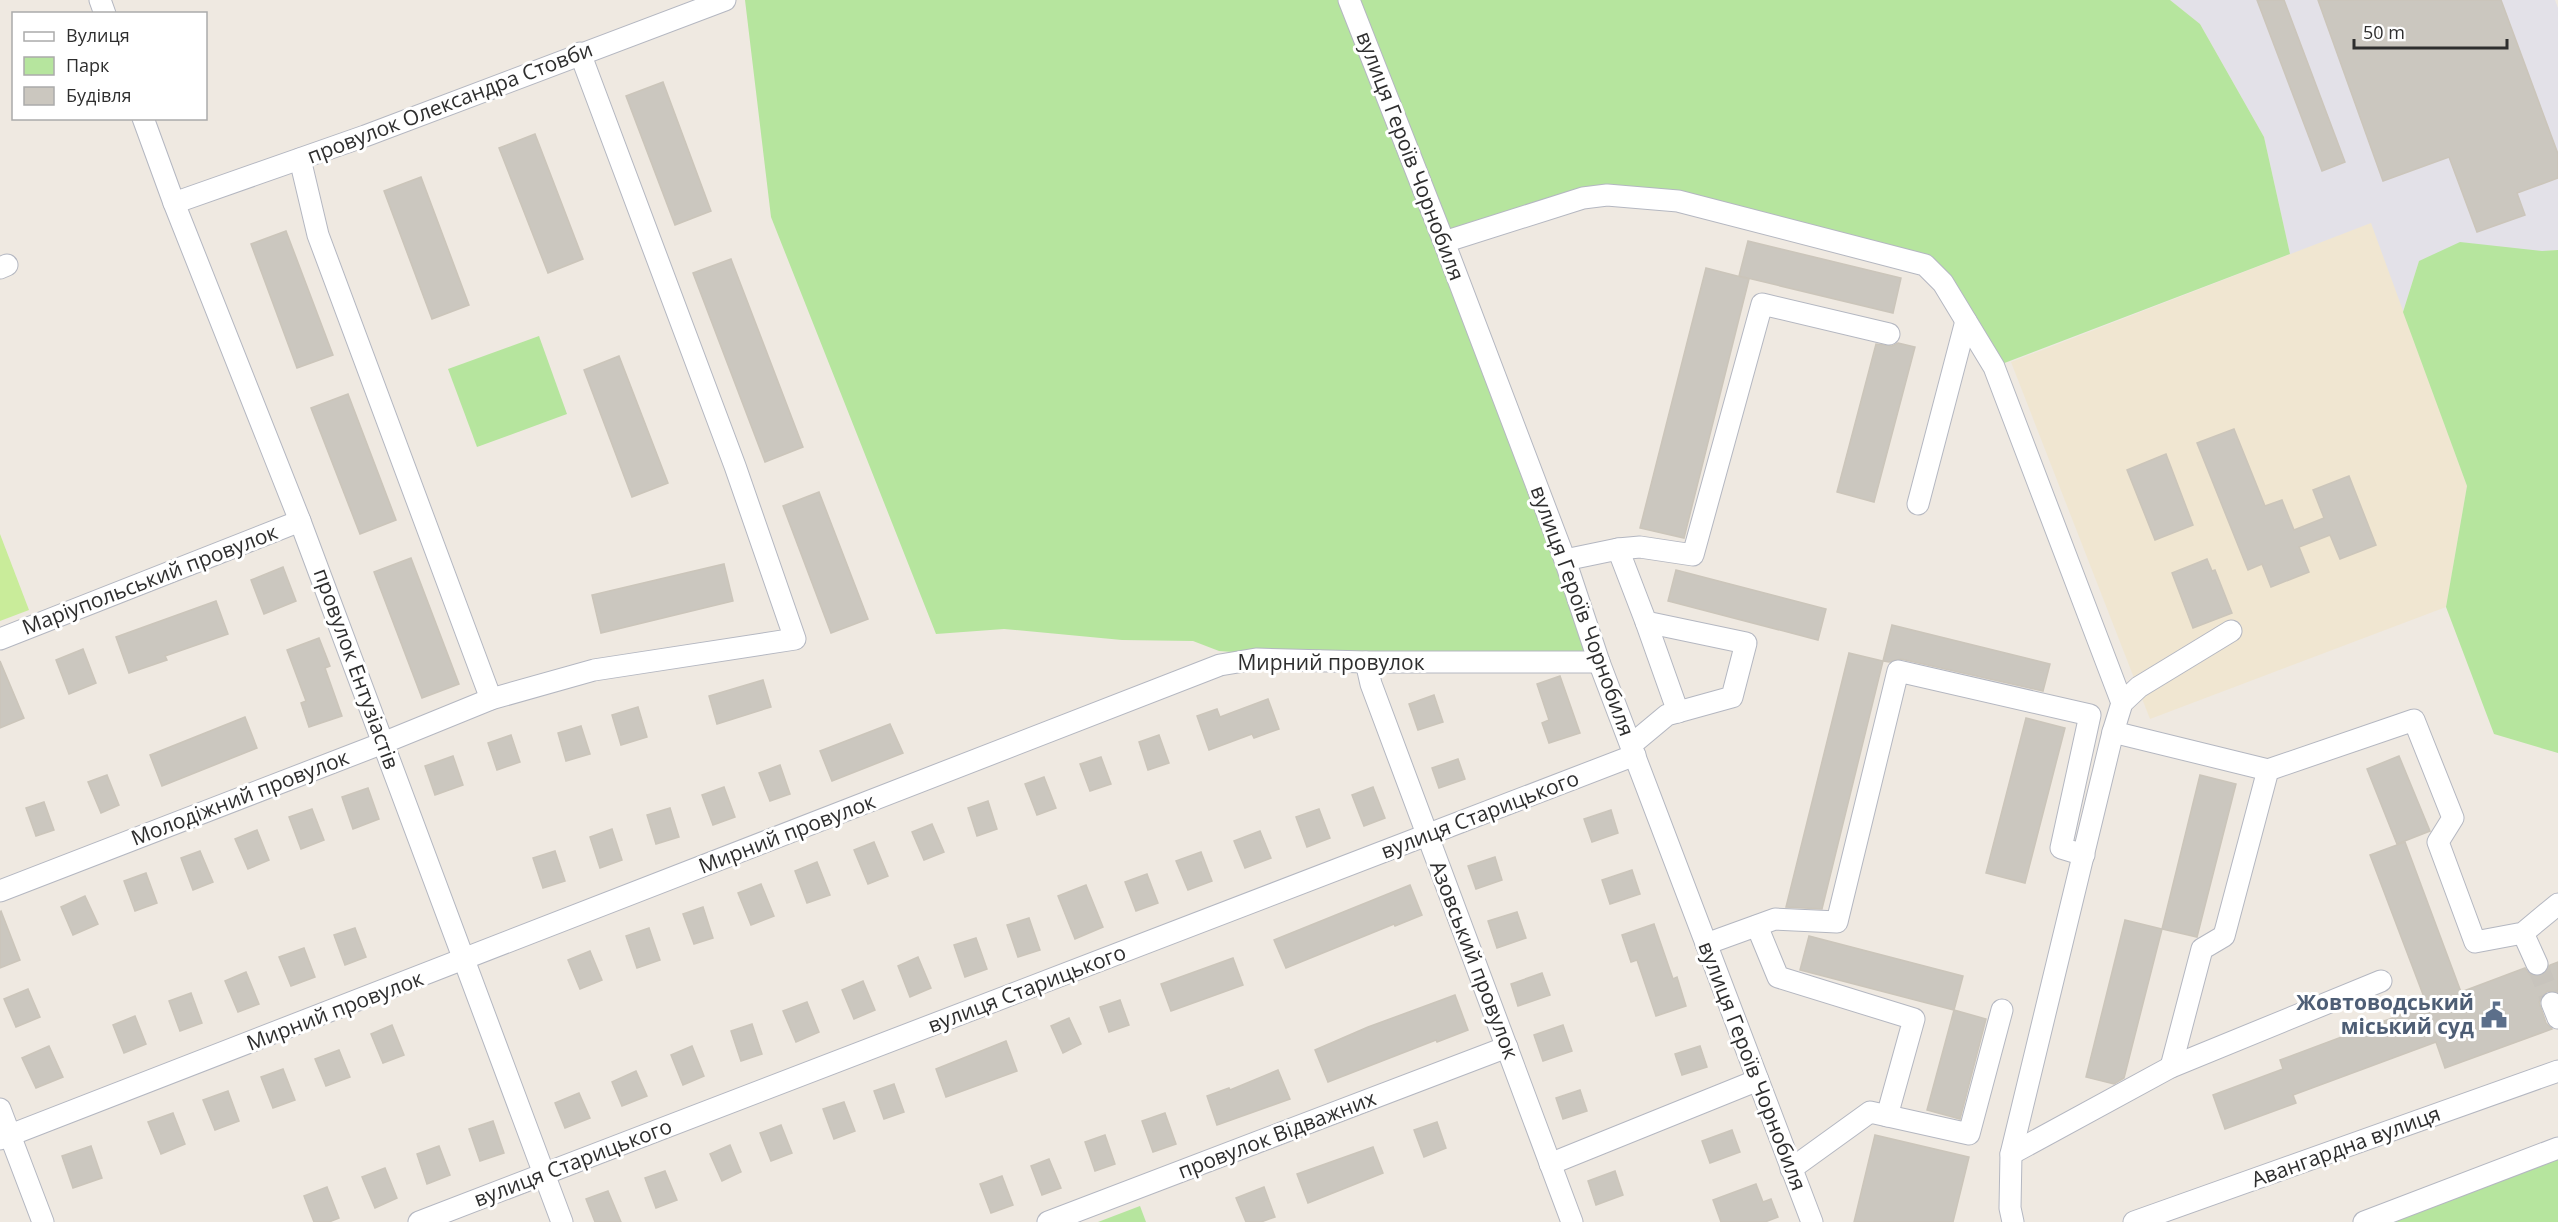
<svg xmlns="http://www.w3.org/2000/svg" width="2558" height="1222" viewBox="0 0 2558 1222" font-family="'Open Sans',sans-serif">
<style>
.industrial{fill:#e3e1e8}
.education{fill:#f0e6d1}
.green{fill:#b6e59e}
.pitch{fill:#c9ec9a}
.building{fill:#cbc7bf;stroke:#cbc5ba;stroke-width:1.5}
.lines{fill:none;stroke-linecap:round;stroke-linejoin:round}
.minor-tunnel{stroke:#c8c4bd;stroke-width:21;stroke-dasharray:21 10;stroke-linecap:butt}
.minor-casing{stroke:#b4b7c1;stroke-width:23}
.minor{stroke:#fff;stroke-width:21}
.labels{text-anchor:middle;stroke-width:6;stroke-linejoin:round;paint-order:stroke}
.street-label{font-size:21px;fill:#2e2e2e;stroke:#fff}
.service-label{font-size:21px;font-weight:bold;fill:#4e5e75;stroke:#fff;text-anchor:end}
</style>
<rect width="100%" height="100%" fill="#efe9e1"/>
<path class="industrial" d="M2170 0H2555L2558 8V250L2419 261 2403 312 2290 254 2264 137 2200 24Z"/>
<path class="education" d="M2371 223 2467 486 2446 607 2150 719 2011 362Z"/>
<g class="green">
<path d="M745 0H1344L1508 423 1587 657 1274 655 1219 651 1193 641 1122 640 1004 629 936 634 771 217Z"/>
<path d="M1349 0H2170L2200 24 2264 137 2290 254 1994 367 1925 265 1607 195 1444 242Z"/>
<path d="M2460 242 2542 251 2558 250V753L2494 734 2446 607 2467 486 2403 312 2419 261Z"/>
<path d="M539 336 567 414 477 447 448 369Z"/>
<path d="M2558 1157V1222H2381Z"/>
<path d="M1140 1206 1146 1222H1098Z"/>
</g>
<path class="pitch" d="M0 534 29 610 0 621Z"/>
<g class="building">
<path d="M2257 0H2284L2345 162 2322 171Z"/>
<path d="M2318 0H2501L2558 154V178L2517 193 2525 215 2477 232 2449 157 2383 181Z"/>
<path d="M663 82 711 211 675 225 626 96Z"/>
<path d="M535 134 583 259 548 273 499 148Z"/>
<path d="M421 177 469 305 432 319 384 191Z"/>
<path d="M286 231 333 355 297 368 251 244Z"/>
<path d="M1748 241 1901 278 1893 313 1739 276Z"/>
<path d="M731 259 803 447 765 462 693 273Z"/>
<path d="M1706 268 1749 279 1684 538 1640 528Z"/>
<path d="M1898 343 1915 347 1874 502 1837 492 1876 344 1892 346Z"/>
<path d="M619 356 668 483 632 497 584 370Z"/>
<path d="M348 394 396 520 360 534 311 408Z"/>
<path d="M2234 429 2265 506 2282 500 2294 530 2324 518 2313 490 2349 476 2376 545 2340 559 2330 535 2299 547 2309 572 2271 587 2262 564 2248 570 2197 443Z"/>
<path d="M2166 454 2193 525 2155 540 2127 470Z"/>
<path d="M819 492 868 619 831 633 783 506Z"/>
<path d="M411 558 459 684 422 698 374 572Z"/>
<path d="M2207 559 2212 571 2215 570 2232 613 2193 628 2172 573Z"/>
<path d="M724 564 733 601 601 633 592 595Z"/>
<path d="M283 567 296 601 264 614 251 580Z"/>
<path d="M1676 570 1826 609 1818 640 1668 601Z"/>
<path d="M216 601 228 634 165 656 167 660 129 673 116 637Z"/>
<path d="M1892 625 2050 664 2043 691 1901 659 1889 662 1883 661Z"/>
<path d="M319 638 330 666 325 668 342 716 309 727 301 703 306 701 287 650Z"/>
<path d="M83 649 96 683 69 694 56 660Z"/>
<path d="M1849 653 1883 661 1822 909 1786 907Z"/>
<path d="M0 661 24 718 0 728Z"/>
<path d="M1560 676 1580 733 1549 743 1542 723 1549 720 1537 684Z"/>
<path d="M763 680 771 707 717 724 709 696Z"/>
<path d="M1434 695 1443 722 1418 730 1409 704Z"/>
<path d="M1268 699 1279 729 1254 738 1252 734 1209 750 1197 716 1217 709 1220 717Z"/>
<path d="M638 707 647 737 621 745 612 715Z"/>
<path d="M245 717 257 748 162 786 150 755Z"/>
<path d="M2026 718 2065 728 2025 883 1986 873Z"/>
<path d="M890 724 903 753 832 781 820 751Z"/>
<path d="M581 726 590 754 566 761 558 733Z"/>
<path d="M511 735 520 762 497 770 488 743Z"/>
<path d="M1159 735 1169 763 1148 770 1139 742Z"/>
<path d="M453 756 463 785 435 795 425 766Z"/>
<path d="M2399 756 2430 831 2397 844 2367 769Z"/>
<path d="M1101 757 1111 784 1090 791 1080 764Z"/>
<path d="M1458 759 1465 779 1439 788 1432 768Z"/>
<path d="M780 765 790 794 770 801 759 773Z"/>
<path d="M107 775 119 805 101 813 88 782Z"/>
<path d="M2200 775 2236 784 2197 937 2162 929Z"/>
<path d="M1044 777 1056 808 1037 815 1025 784Z"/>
<path d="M724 787 735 817 713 825 702 795Z"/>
<path d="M1373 787 1385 818 1364 826 1352 795Z"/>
<path d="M368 788 379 819 353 829 342 797Z"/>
<path d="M988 801 997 829 977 836 968 808Z"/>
<path d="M44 802 54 830 36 836 26 808Z"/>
<path d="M670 808 679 837 656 844 647 815Z"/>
<path d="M312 809 324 840 301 849 289 817Z"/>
<path d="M1319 809 1330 838 1307 847 1296 817Z"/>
<path d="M1611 810 1618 833 1592 842 1584 819Z"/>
<path d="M932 824 944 852 924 860 912 832Z"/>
<path d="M612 829 622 860 600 868 590 837Z"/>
<path d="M257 830 269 860 248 869 235 839Z"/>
<path d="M1260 831 1271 858 1245 868 1234 841Z"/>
<path d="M874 842 888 876 868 884 854 850Z"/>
<path d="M2405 842 2461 992 2525 968 2530 975 2542 976 2547 972 2550 965 2558 962V992L2547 991 2539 1002 2546 1023 2552 1029 2445 1068 2436 1042 2293 1095 2296 1103 2225 1129 2213 1095 2283 1069 2280 1060 2427 1005 2370 855Z"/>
<path d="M200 851 213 882 193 890 181 858Z"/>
<path d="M555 851 565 881 543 888 533 858Z"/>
<path d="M1201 852 1212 881 1188 890 1176 861Z"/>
<path d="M1495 857 1502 880 1476 889 1468 866Z"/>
<path d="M817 862 830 895 807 903 795 871Z"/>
<path d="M1632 870 1640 894 1610 904 1602 880Z"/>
<path d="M146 873 157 903 135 911 124 881Z"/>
<path d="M1147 874 1158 903 1136 911 1125 882Z"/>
<path d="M761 884 774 916 751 925 738 893Z"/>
<path d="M1086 885 1103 927 1075 939 1058 896Z"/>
<path d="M1410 885 1422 915 1395 926 1394 924 1286 968 1274 940Z"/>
<path d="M85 896 98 924 73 935 61 907Z"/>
<path d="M703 907 713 938 694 944 683 914Z"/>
<path d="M1 911 20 960 0 968V912Z"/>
<path d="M1517 912 1526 938 1497 948 1488 921Z"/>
<path d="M1029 918 1040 950 1018 957 1007 925Z"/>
<path d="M2125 920 2162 929 2124 1078 2114 1084 2086 1077Z"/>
<path d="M1654 924 1673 979 1677 977 1686 1006 1656 1016 1637 960 1631 962 1622 935Z"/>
<path d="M355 928 366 957 345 965 334 935Z"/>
<path d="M649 928 660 960 637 968 626 936Z"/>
<path d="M1809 936 1963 976 1954 1010 1800 970Z"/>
<path d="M976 938 987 969 965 977 954 945Z"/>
<path d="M304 948 315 977 291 986 279 957Z"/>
<path d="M590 951 602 980 580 989 568 960Z"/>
<path d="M918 957 931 988 910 997 898 966Z"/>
<path d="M1233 958 1243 985 1171 1011 1161 984Z"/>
<path d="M246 972 259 1004 238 1012 225 981Z"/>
<path d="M1542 973 1550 995 1518 1006 1511 984Z"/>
<path d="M863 981 875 1010 854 1019 842 990Z"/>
<path d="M28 989 40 1017 16 1027 4 999Z"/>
<path d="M191 993 202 1023 180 1031 169 1001Z"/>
<path d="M1455 995 1468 1030 1437 1042 1436 1040 1328 1082 1315 1050 1368 1027Z"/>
<path d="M1120 1000 1129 1025 1109 1032 1100 1007Z"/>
<path d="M807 1002 819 1032 796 1042 783 1011Z"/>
<path d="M1954 1010 1986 1019 1960 1119 1927 1110Z"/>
<path d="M135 1016 146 1044 124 1053 113 1025Z"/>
<path d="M1069 1018 1081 1044 1063 1053 1051 1026Z"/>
<path d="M752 1024 762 1054 741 1061 731 1031Z"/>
<path d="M392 1025 404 1055 383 1063 371 1034Z"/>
<path d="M1563 1025 1572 1051 1543 1061 1534 1035Z"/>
<path d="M1006 1041 1017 1071 946 1097 936 1069Z"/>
<path d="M49 1046 63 1077 36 1088 22 1058Z"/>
<path d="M692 1046 704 1076 683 1085 671 1055Z"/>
<path d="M1700 1046 1707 1067 1682 1075 1675 1054Z"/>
<path d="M339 1050 350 1077 326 1086 315 1059Z"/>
<path d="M283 1069 295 1100 273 1108 261 1077Z"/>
<path d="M1278 1070 1290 1099 1217 1125 1207 1096 1229 1088 1230 1090Z"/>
<path d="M636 1071 647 1096 622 1106 612 1082Z"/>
<path d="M894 1084 904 1112 884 1119 874 1091Z"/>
<path d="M1580 1090 1587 1111 1563 1119 1556 1098Z"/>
<path d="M228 1091 239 1121 215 1130 203 1100Z"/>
<path d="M579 1093 590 1118 565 1128 555 1103Z"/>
<path d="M844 1102 855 1131 834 1139 823 1109Z"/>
<path d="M173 1113 185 1144 161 1154 148 1122Z"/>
<path d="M1165 1113 1176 1144 1153 1152 1142 1121Z"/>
<path d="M493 1121 504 1153 480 1161 469 1129Z"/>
<path d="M1437 1122 1446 1148 1424 1157 1414 1130Z"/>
<path d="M781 1125 792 1153 771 1161 760 1133Z"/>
<path d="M1732 1130 1740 1152 1710 1163 1702 1141Z"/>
<path d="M1105 1135 1115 1164 1095 1171 1085 1142Z"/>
<path d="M1875 1135 1969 1157 1953 1222H1854Z"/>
<path d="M730 1145 741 1172 722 1181 710 1154Z"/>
<path d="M91 1146 102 1178 73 1188 62 1156Z"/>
<path d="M439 1146 450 1175 427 1184 417 1154Z"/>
<path d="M1373 1147 1383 1173 1308 1203 1297 1174Z"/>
<path d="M1049 1159 1061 1188 1042 1195 1031 1166Z"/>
<path d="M385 1168 397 1198 375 1208 362 1177Z"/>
<path d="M665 1171 677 1200 656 1208 645 1178Z"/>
<path d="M1615 1171 1623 1195 1596 1205 1588 1181Z"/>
<path d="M1002 1176 1013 1205 991 1213 980 1184Z"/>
<path d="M1756 1184 1763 1202 1771 1199 1778 1217 1765 1222H1721L1713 1200Z"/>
<path d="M327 1187 339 1218 329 1222H314L304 1196Z"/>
<path d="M1264 1187 1275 1217 1261 1222H1246L1236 1198Z"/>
<path d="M608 1191 621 1222H595L586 1199Z"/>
</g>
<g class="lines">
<path class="minor-tunnel" d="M2537 964 2552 1003"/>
<g class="minor-casing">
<g id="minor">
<path d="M100 0 105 14"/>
<path d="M1349 0 1444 242 1565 560 1599 662 1812 1222"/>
<path d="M143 118 174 203 300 521 562 1222"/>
<path d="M300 159 318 235 491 699"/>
<path d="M174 203 365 136 725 0"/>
<path d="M1444 242 1583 198 1607 195 1678 201 1925 265 1943 283 1994 367 2122 703"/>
<path d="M0 268 7 265"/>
<path d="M1918 504 1966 321"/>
<path d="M1618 549 1640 547 1693 555 1762 304 1889 334"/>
<path d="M1565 560 1618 549 1646 622 1746 643 1732 697 1667 715 1631 745"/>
<path d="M1646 622 1678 712"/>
<path d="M0 639 300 521"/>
<path d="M1366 662 1371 684 1572 1222"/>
<path d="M2113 732 2268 770"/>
<path d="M0 891 383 743 491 699 594 670 795 639 735 466 580 53"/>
<path d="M1757 926 1778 977 1914 1019 1887 1116"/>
<path d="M2523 933 2537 964"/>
<path d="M1706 944 1775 919 1837 922 1898 671 2090 715 2061 848 2084 855"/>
<path d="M2552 1003 2558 1018"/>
<path d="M2171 1067 2202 949 2224 936 2268 770 2414 720 2453 818 2438 842 2475 942 2523 933 2558 904"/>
<path d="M0 1109 43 1222"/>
<path d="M0 1139 1220 665 1256 659 1366 662H1599"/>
<path d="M2011 1154 2171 1067 2381 981"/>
<path d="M1550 1164 1758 1080"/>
<path d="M1791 1169 1870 1112 1969 1134 2002 1010"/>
<path d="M419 1222 1635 755"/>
<path d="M1048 1222 1507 1047"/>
<path d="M2013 1222 2010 1208 2011 1154 2113 732 2122 703 2139 687 2231 631"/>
<path d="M2134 1222 2558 1071"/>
<path d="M2364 1222 2558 1148"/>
</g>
</g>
<use href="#minor" class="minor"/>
</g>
<defs>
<g id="civic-bare" transform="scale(2.07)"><path d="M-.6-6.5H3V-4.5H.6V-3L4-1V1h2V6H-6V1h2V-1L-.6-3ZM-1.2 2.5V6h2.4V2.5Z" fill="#5c6f8a" stroke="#fff" stroke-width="2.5" paint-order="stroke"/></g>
</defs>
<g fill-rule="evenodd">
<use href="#civic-bare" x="2494" y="1015"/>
</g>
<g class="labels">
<g class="street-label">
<text transform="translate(450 103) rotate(-21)" y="7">провулок Олександра Стовби</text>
<text transform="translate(1410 156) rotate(69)" y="7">вулиця Героїв Чорнобиля</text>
<text transform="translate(150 580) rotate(-21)" y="7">Маріупольський провулок</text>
<text transform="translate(1582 611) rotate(70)" y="7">вулиця Героїв Чорнобиля</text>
<text x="1331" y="670">Мирний провулок</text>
<text transform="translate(356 669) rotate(70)" y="7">провулок Ентузіастів</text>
<text transform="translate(240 798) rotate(-21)" y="7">Молодіжний провулок</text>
<text transform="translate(1480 815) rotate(-21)" y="7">вулиця Старицького</text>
<text transform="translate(787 834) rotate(-21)" y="7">Мирний провулок</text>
<text transform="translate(1474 960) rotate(69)" y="7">Азовський провулок</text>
<text transform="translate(1027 989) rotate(-21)" y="7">вулиця Старицького</text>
<text transform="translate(335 1011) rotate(-21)" y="7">Мирний провулок</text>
<text transform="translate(1752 1066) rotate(69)" y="7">вулиця Героїв Чорнобиля</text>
<text transform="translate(1277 1135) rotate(-21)" y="7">провулок Відважних</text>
<text transform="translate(2346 1147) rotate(-20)" y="7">Авангардна вулиця</text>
<text transform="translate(573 1163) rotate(-21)" y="7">вулиця Старицького</text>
</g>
<g class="service-label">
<text x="2474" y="1010">Жовтоводський<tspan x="2474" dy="24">міський суд</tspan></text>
</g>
</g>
<rect x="12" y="12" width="195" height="108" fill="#ffffff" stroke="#ababab" stroke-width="1.5"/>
<rect x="24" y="32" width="30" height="9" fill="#ffffff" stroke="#ababab" stroke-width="1.5"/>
<text x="66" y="42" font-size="18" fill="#2e2e2e">Вулиця</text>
<rect x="24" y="57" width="30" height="18" fill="#b6e59e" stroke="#ababab" stroke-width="1.5"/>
<text x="66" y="72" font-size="18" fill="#2e2e2e">Парк</text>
<rect x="24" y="87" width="30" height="18" fill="#cbc7bf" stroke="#ababab" stroke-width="1.5"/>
<text x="66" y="102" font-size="18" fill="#2e2e2e">Будівля</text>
<path d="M2354 39v9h153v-9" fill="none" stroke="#2e2e2e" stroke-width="3"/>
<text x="2363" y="39" font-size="18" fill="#2e2e2e" stroke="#ffffff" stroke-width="4.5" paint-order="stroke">50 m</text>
</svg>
